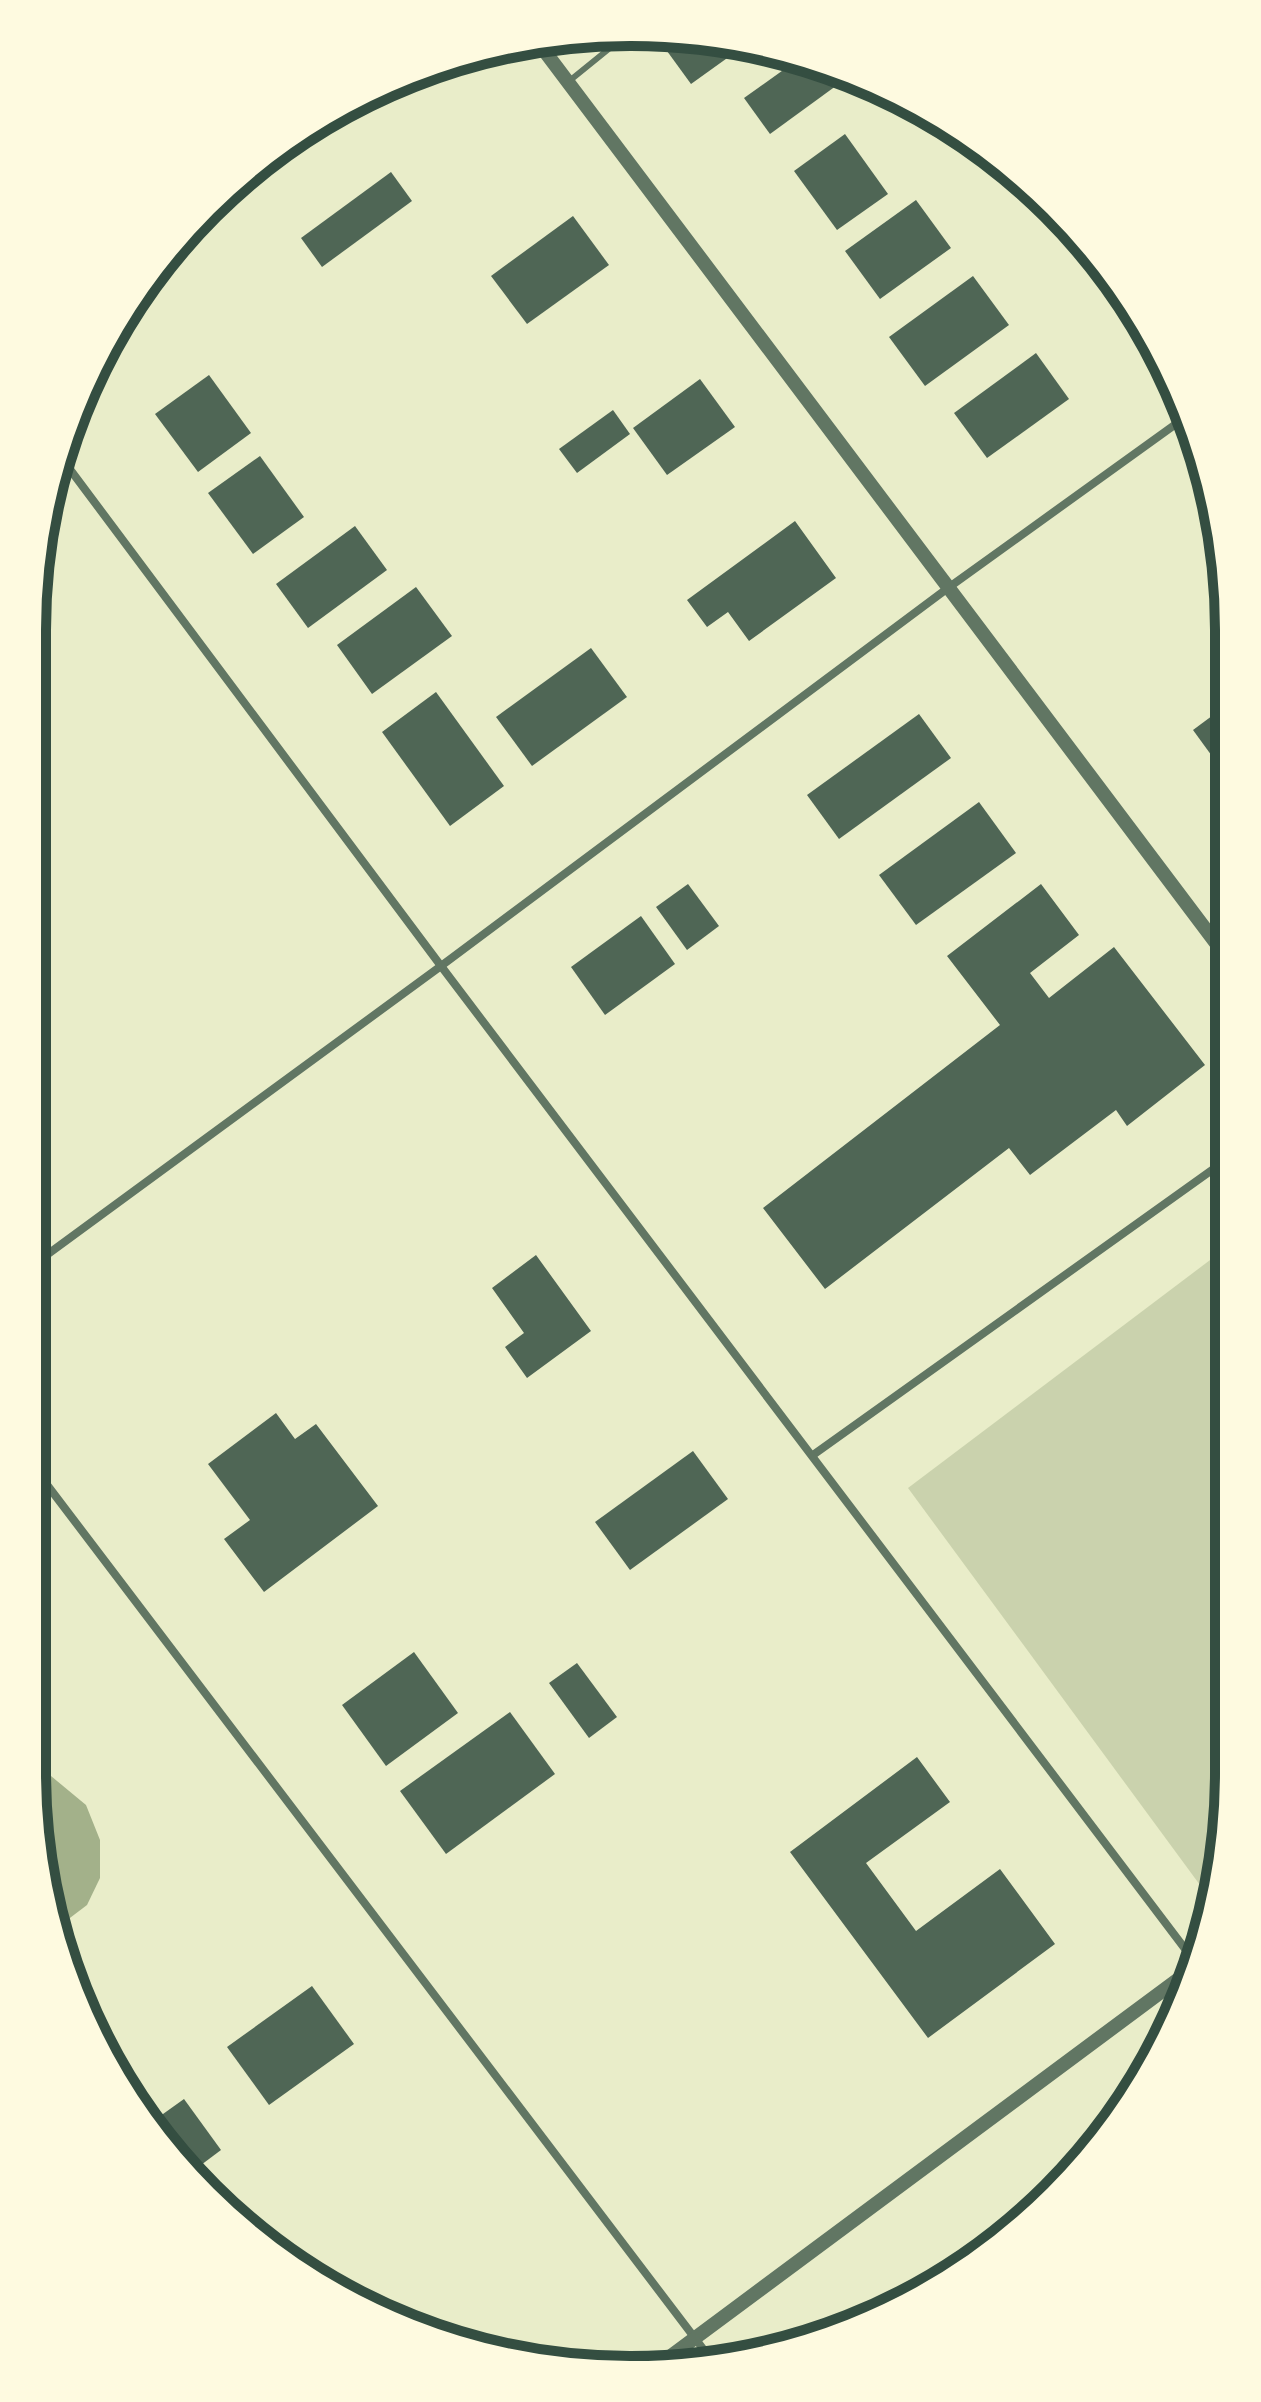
<svg xmlns="http://www.w3.org/2000/svg" width="1261" height="2402" viewBox="0 0 1261 2402" font-family="'Public Sans',sans-serif">
<style>
.green{fill:#cad2ad}
.water{fill:#a3b18a}
.building{fill:#4f6655}
.lines{fill:none;stroke-linecap:round;stroke-linejoin:round}
.service{stroke:#617663;stroke-width:6}
.minor{stroke:#617663;stroke-width:8}
.tertiary{stroke:#617663;stroke-width:14}
.rim{fill:none;stroke:#344e41;stroke-width:10}
</style>
<rect width="100%" height="100%" fill="#e9edc9"/>
<path class="green" d="M1226 1248 1228 1810 1213 1898 1211 1900 908 1488Z"/>
<path class="water" d="M32 1764 51 1776 86 1805 100 1840V1878L87 1905 58 1927Z"/>
<g class="building">
<path d="M670 33 744 46 691 84 659 40Z"/>
<path d="M800 58 829 69 840 83 770 134 744 98Z"/>
<path d="M845 134 888 194 837 230 794 171Z"/>
<path d="M391 172 412 201 322 267 301 238Z"/>
<path d="M916 200 951 248 880 299 845 251Z"/>
<path d="M573 216 609 265 527 324 491 276Z"/>
<path d="M973 276 1009 325 925 386 889 337Z"/>
<path d="M1036 353 1069 399 987 458 954 413Z"/>
<path d="M209 375 251 433 198 472 155 414Z"/>
<path d="M700 379 735 427 667 475 633 428Z"/>
<path d="M613 410 630 434 577 473 559 449Z"/>
<path d="M260 456 304 517 253 554 208 493Z"/>
<path d="M795 521 836 578 749 641 728 612 707 627 687 600Z"/>
<path d="M355 526 387 570 308 628 276 584Z"/>
<path d="M416 587 452 636 372 694 337 645Z"/>
<path d="M591 648 627 697 532 766 496 717Z"/>
<path d="M436 692 504 786 450 826 382 732Z"/>
<path d="M1224 707 1225 774 1193 730Z"/>
<path d="M919 714 951 758 839 839 807 795Z"/>
<path d="M979 802 1016 853 916 925 879 875Z"/>
<path d="M688 884 719 926 687 950 656 907Z"/>
<path d="M1041 884 1079 935 1030 973 1049 998 1114 947 1205 1065 1127 1126 1116 1110 1030 1175 1009 1148 825 1289 763 1208 1000 1025 947 956Z"/>
<path d="M641 916 675 964 605 1015 571 967Z"/>
<path d="M536 1255 591 1331 527 1378 505 1347 524 1333 492 1288Z"/>
<path d="M276 1413 295 1439 316 1424 378 1506 264 1592 224 1539 250 1520 208 1464Z"/>
<path d="M693 1451 728 1499 630 1570 595 1522Z"/>
<path d="M414 1652 458 1713 386 1766 342 1705Z"/>
<path d="M577 1663 617 1717 589 1738 549 1683Z"/>
<path d="M510 1712 555 1774 446 1854 400 1791Z"/>
<path d="M917 1757 950 1802 866 1863 916 1931 1000 1869 1055 1944 928 2038 790 1852Z"/>
<path d="M312 1986 354 2044 269 2105 227 2047Z"/>
<path d="M184 2099 221 2150 193 2171 156 2136 149 2124Z"/>
<path d="M1060 2178 1063 2182 1053 2195 1014 2223 1008 2215Z"/>
</g>
<g class="lines">
<path class="service" d="M568 82 626 35"/>
<g class="minor">
<path d="M60 456 441 966 1195 1962"/>
<path d="M33 1265 441 966 948 588 1187 416"/>
<path d="M813 1455 1226 1160"/>
<path d="M32 1465 713 2362"/>
</g>
<g class="tertiary">
<path d="M537 41 1225 955"/>
<path d="M656 2367 1192 1969"/>
</g>
</g>
<path d="M0 0H1261V2402H0ZM630 46H631A584 584 0 0 1 1215 630V1772A584 584 0 0 1 631 2356H630A584 584 0 0 1 46 1772V630A584 584 0 0 1 630 46Z" fill="#fefae0" fill-rule="evenodd"/>
<path class="rim" d="M630 46H631A584 584 0 0 1 1215 630V1772A584 584 0 0 1 631 2356H630A584 584 0 0 1 46 1772V630A584 584 0 0 1 630 46Z"/>
</svg>
